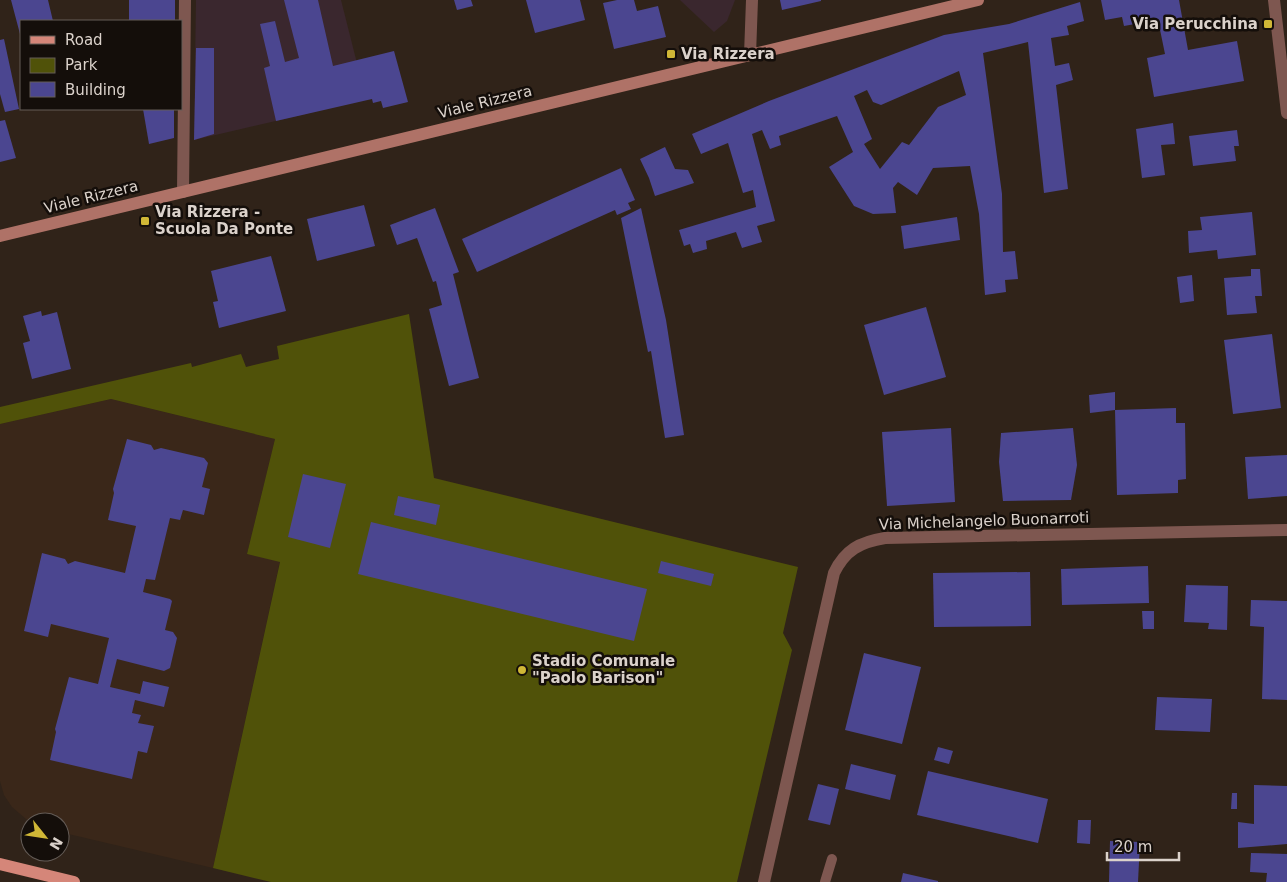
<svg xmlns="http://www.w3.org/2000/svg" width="1287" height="882" viewBox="0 0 1287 882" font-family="'DejaVu Sans',sans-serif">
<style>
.built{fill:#3a2719}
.industrial{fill:#3a272e}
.green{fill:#505209}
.building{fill:#4b4690;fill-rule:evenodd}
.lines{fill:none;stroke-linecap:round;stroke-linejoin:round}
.lane{stroke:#7e5750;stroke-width:10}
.street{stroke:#7e5750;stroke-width:12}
.secondary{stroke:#af7267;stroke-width:12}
.primary{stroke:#d58679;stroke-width:12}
.poi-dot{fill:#d0b736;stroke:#140e0a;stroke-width:2}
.labels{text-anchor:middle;stroke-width:5;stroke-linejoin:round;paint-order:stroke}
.poi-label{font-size:15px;font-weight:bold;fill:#dbd2cb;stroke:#140e0a;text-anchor:start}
.street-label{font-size:15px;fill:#dbd2cb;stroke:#140e0a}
</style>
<rect width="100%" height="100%" fill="#302319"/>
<path class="built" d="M111 399 275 439 247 554 280 561 213 868 60 832V822H32L26 819 12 807 4 795 0 781V424Z"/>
<g class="industrial">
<path d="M196 0H341L364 91 306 114 194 140Z"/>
<path d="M680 0H735L727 21 714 32Z"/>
</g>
<path class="green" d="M409 314 434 478 798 567 783 633 792 650 737 882H271L213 868 280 562 247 554 275 439 111 399 0 424V407L191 363 192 367 241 354 246 367 279 359 277 346Z"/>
<g class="building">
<path d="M11 0H48L53 21H21V34H20Z"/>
<rect x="129" y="0" width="46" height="21"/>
<path d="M284 0H318L333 66 394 51 408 102 383 108 381 101 373 103 372 99 276 121 264 68 270 66 260 24 275 21 285 62 299 58Z"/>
<path d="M454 0H471L473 6 457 10Z"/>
<path d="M526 0H580L585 20 535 33Z"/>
<path d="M617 0H634L637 11 658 6 666 37 614 49 603 3Z"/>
<path d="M780 0H821V1L782 10Z"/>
<path d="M1101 0H1179L1188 50 1237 41 1244 81 1154 97 1147 58 1165 54 1158 20 1124 26 1122 17 1105 20Z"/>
<path d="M1080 2 1084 21 1067 26 1069 35 1051 38 1055 66 1069 63 1073 80 1056 85 1068 189 1044 193 1028 42 983 53 1002 194 1003 252 1015 251 1018 279 1005 280 1006 292 985 295 979 214 970 166 933 168 917 195 898 182 893 188 896 213 873 214 854 206 829 167 853 152 837 116 779 136 781 145 770 149 762 130 752 134 775 221 757 226 762 242 742 248 736 232 706 241 707 249 693 253 690 244 684 246 679 230 756 207 753 190 743 193 728 143 701 154 692 134 769 101 944 35 1009 24ZM959 71 966 95 938 107 909 145 902 142 880 169 864 144 872 139 854 96 867 90 873 102 881 105Z"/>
<path d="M4 39 19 109 5 112 0 94V40Z"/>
<path d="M196 48H214V134L194 140Z"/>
<path d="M143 109H174V138L149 144Z"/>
<path d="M5 120 16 158 0 162V121Z"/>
<path d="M1173 123 1175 144 1161 145 1165 175 1142 178 1136 129Z"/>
<path d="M1237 130 1239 146H1234L1236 161 1193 166 1189 136Z"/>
<path d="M665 147 675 169 688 170 694 183 655 196 649 178 640 159Z"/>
<path d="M621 168 635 200 628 203 631 209 617 215 615 210 477 272 462 239Z"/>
<path d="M364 205 375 246 317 261 307 219Z"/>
<path d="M435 208 459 272 453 274 479 378 449 386 429 309 442 305 436 281 433 282 417 238 397 245 390 225Z"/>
<path d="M641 208 666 320 684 435 665 438 651 351 648 352 621 218Z"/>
<path d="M1252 212 1256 255 1218 259 1217 250 1189 253 1188 231 1202 230 1200 217Z"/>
<path d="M957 217 960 240 904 249 901 226Z"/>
<path d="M271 256 286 311 219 328 213 302 218 301 211 271Z"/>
<path d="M1251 269H1260L1262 296H1255L1257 313 1227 315 1224 278 1251 276Z"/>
<path d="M1192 275 1194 301 1180 303 1177 277Z"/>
<path d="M926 307 946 377 884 395 864 325Z"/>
<path d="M41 311 42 316 57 312 71 369 32 379 23 343 30 341 23 316Z"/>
<path d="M1272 334 1281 408 1233 414 1224 340Z"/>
<path d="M1115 392V410L1090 413 1089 395Z"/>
<path d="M1176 408V423H1185L1186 479 1178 480V493L1117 495 1115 410Z"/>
<path d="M951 428 955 502 887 506 882 432Z"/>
<path d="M1073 428 1077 465 1071 500 1003 501 999 462 1001 433Z"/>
<path d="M127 439 151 445 154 450 161 448 204 458 208 463 202 487 210 489 204 515 183 510 180 520 170 518 155 580 146 579 143 592 170 599 172 601 165 630 173 632 177 638 170 668 164 671 117 659 110 687 140 694 143 681 169 687 164 707 135 700 132 713 141 715 138 723 154 726 147 753 138 751 132 779 50 760 56 732 55 729 69 677 98 684 109 638 51 624 48 637 24 631 42 553 65 559 68 564 75 561 125 573 136 526 108 520 114 493 113 489Z"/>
<path d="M1287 455V496L1248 499 1245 457Z"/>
<path d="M303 474 346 484 330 548 288 537Z"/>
<path d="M398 496 440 505 436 525 394 515Z"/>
<path d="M371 522 647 589 634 641 358 574Z"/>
<path d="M661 561 714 574 711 586 658 573Z"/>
<path d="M1148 566 1149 603 1062 605 1061 569Z"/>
<path d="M1030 572 1031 626 934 627 933 573Z"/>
<path d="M1186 585 1228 586 1227 630 1208 629 1209 623 1184 622Z"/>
<path d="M1251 600 1287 601V700L1262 699 1264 627 1250 626Z"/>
<path d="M1142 611H1154V629H1143Z"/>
<path d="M864 653 921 667 902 744 845 730Z"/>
<path d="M1157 697 1212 699 1210 732 1155 730Z"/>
<path d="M938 747 953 751 949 764 934 760Z"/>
<path d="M851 764 896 775 890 800 845 789Z"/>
<path d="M928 771 1048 799 1038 843 917 815Z"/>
<path d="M818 784 839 789 830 825 808 820Z"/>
<path d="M1254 785 1287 786V844L1238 848V822L1254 824Z"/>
<path d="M1232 793H1237V809H1231Z"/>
<path d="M1078 820H1091L1090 844 1077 843Z"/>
<path d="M1110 841 1140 842 1138 882H1109Z"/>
<path d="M1251 853 1287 854V882H1266L1267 873 1250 872Z"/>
<path d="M903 873 938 881V882H901Z"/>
</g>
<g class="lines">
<path class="lane" d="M825 882 832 859"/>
<g class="street">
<path d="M1274 0 1287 113"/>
<path d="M750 55 752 0"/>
<path d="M183 192 185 0"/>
<path d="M764 882 834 573C845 550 860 542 885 538L1287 530"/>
</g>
<path class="secondary" d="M0 236 978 0"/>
<path class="primary" d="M0 864 74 882"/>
</g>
<g class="poi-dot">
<rect x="1263" y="19" width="10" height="10" rx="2.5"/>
<rect x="666" y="49" width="10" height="10" rx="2.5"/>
<rect x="140" y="216" width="10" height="10" rx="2.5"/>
<circle cx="522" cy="670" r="5"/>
</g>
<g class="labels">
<g class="poi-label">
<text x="1258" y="29" text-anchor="end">Via Perucchina</text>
<text x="681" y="59">Via Rizzera</text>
<text x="155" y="217">Via Rizzera -<tspan x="155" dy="17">Scuola Da Ponte</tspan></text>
<text x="532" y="666">Stadio Comunale<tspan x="532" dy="17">"Paolo Barison"</tspan></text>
</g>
<g class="street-label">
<text transform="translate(485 102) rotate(-14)" y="5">Viale Rizzera</text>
<text transform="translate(91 197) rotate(-14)" y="5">Viale Rizzera</text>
<text transform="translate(984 521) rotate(-2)" y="5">Via Michelangelo Buonarroti</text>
</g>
</g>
<rect x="20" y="20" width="162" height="90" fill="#140e0a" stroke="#645c57"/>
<rect x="30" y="36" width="25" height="8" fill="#d58679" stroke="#645c57"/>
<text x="65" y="45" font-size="15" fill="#dbd2cb">Road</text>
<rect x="30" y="58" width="25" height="15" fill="#505209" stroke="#645c57"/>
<text x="65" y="70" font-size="15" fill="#dbd2cb">Park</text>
<rect x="30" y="82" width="25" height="15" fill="#4b4690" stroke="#645c57"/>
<text x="65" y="95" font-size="15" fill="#dbd2cb">Building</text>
<g transform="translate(45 837) rotate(120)"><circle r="24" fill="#140e0a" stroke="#645c57"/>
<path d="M0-4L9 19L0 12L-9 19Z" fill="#d0b736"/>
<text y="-8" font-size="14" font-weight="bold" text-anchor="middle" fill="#dbd2cb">N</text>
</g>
<path d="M1107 852v8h72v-8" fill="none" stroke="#dbd2cb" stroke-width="2.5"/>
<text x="1114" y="852" font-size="15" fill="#dbd2cb" stroke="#140e0a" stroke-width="4" paint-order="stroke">20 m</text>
</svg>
